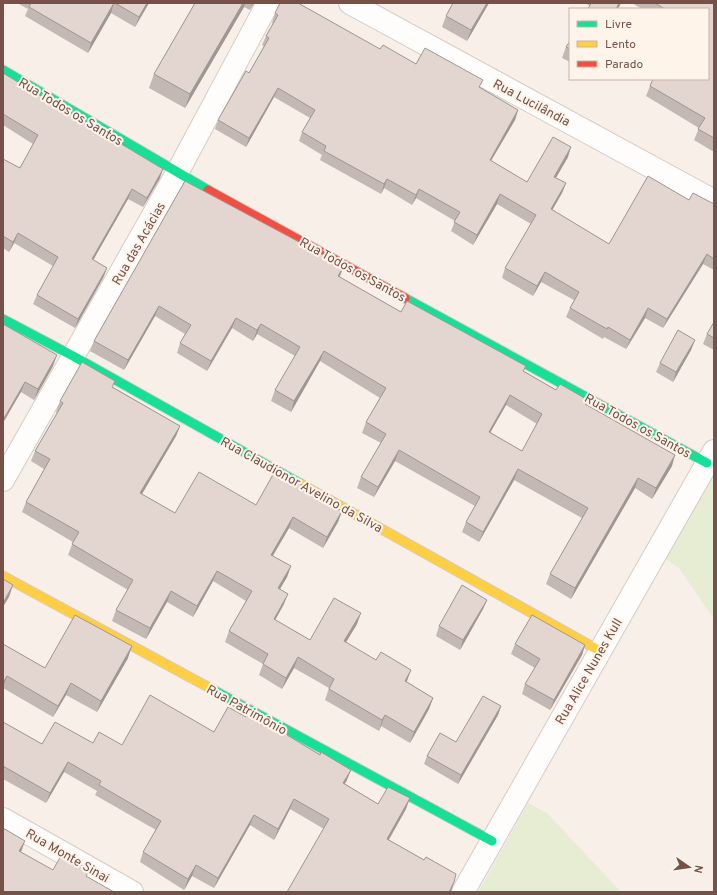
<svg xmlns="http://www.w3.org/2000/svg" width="717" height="895" viewBox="0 0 717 895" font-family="Overpass,sans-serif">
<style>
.green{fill:#e6edd2}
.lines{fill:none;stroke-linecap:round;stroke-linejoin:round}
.street-casing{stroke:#d6cbc5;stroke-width:24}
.fast-casing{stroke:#d6cbc5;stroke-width:11}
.slow-casing{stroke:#d6cbc5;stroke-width:11}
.jam-casing{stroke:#d6cbc5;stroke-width:11}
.street{stroke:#fefdfc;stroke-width:22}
.fast{stroke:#16e098;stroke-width:9}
.slow{stroke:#ffcf43;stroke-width:9}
.jam{stroke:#f24e42;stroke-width:9}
.wall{fill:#c3b8b3;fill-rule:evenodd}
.shaded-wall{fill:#9f9692}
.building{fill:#e3d6d0;stroke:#9f9692;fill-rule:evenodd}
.labels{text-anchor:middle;stroke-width:4;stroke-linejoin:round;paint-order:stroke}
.street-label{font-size:13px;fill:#765147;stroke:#fff4ea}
</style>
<rect width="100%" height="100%" fill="#f7efe8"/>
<g class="green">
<path d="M714 472V619L679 568 665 559Z"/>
<path d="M528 803 547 813 621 892H478Z"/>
</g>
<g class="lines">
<g class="street-casing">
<g id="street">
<path d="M350 3 714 201"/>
<path d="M3 480 177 173 268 3"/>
<path d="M3 819 132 892"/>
<path d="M463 892 714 451"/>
</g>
</g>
<g class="fast-casing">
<g id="fast">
<path d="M3 70 208 190"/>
<path d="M405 298 707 463"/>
<path d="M3 319 73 356 301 484"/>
<path d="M208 687 492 841"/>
</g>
</g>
<g class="slow-casing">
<g id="slow">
<path d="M301 484 600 651"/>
<path d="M3 576 208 687"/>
</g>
</g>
<g class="jam-casing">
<path id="jam" d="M208 190 405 298"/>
</g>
<use href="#street" class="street"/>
<use href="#fast" class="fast"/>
<use href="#slow" class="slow"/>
<use href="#jam" class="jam"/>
</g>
<g class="wall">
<path d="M17 3H149L135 27 111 13 88 53 25 16 28 9Z"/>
<path d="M195 3H254L250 10 244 7 185 108 149 88 154 74Z"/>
<path d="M489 3 467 41 442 27 446 16Z"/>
<path d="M585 3H621L590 6Z"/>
<path d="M632 3H714V152L694 140 699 128 646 96 650 86 708 9H642Z"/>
<path d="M275 13 380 49 416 64 480 88 518 110 515 120 491 161 527 182 568 157 556 178 566 183 562 193 552 210 609 244 689 200 714 203V270L703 264 663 328 645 318 626 349 604 337 603 339 566 317 570 308 574 300 541 282 533 296 502 278 505 268 531 224 497 204 473 245 451 231 455 221 416 198 412 205 384 188 381 194 320 160 322 155 299 141 302 132 310 118 274 97 246 147 215 129 218 120 249 73 264 46 262 45 266 36 273 23H272Z"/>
<path d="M570 41V62L562 58 566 47Z"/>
<path d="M3 73 160 178 143 207 128 199 93 260 107 268 103 278 75 328 33 304 37 295 53 266 14 243 9 252 3 248V159L20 168 33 144 3 125Z"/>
<path d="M185 181 340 277 401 312 524 371 556 390 588 400 586 405 672 466 652 499 635 488 571 599 546 584 550 574 582 518 514 480 479 542 462 532 466 522 475 506 395 461 374 497 357 488 361 477 381 443 362 433 366 422 380 398 320 361 291 412 271 401 275 390 295 356 257 334 253 341 232 328 207 371 177 353 180 343 185 334 155 316 124 370 90 351 94 341ZM506 405 537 424 522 451 490 432Z"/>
<path d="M714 322V350L703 344 707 334Z"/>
<path d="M3 324 53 366 34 400 21 392Z"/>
<path d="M695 340 691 350 673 382 656 372 660 363Z"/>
<path d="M113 387 180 426 176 436 142 494 175 513 256 505 308 492 342 511 338 522 323 548 289 528 273 556 291 566 287 577 280 589 284 604 275 620 310 640 357 624 346 642 407 682 433 698 429 709 410 743 381 726 379 731 325 700 329 688 294 668 282 689 259 675 263 664 225 642 229 631 246 601 213 581 193 617 167 602 146 639 112 621 116 610 128 590 68 555 73 542 22 512 26 502 44 469 31 461 35 451 57 413 56 412 60 401Z"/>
<path d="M487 600 483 609 460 650 436 636 439 626Z"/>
<path d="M3 644 45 668 128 658 97 712 66 695 53 717 3 688Z"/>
<path d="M515 644 585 645 582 655 550 710 522 694 525 684 535 668 511 654Z"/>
<path d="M501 706 498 715 458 784 424 764 427 756 456 742Z"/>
<path d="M246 717 288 732 287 736 347 780 345 784 378 804 406 809 389 840 424 860 456 874 324 829 290 809 274 840 250 825 214 888 192 876 184 890 140 862 143 852 156 830 95 795 97 791 64 772 46 803 3 779V722L42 744 93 743 122 745 214 732Z"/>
</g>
<g class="shaded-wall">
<path d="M114 3 111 13 88 53 91 43Z"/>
<path d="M147 3H149L135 27 139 17Z"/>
<path d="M243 3H245L244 7 185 108 190 94Z"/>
<path d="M253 3H254L250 10Z"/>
<path d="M487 3H489L467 41 471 30Z"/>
<path d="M619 3H621L618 9H616Z"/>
<path d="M278 88 274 97 246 147 249 138Z"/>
<path d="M518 110 515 120 486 169 490 160Z"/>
<path d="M571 147 568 157 551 186 554 177Z"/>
<path d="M163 169 160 178 143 207 147 198Z"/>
<path d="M387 179 384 188 381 194 384 184Z"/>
<path d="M566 183 562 193 547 219 551 209Z"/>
<path d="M132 189 128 199 88 269 92 259Z"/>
<path d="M419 189 416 198 412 205 416 195Z"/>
<path d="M500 194 497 204 473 245 477 235Z"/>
<path d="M18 233 14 243 9 252 13 242Z"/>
<path d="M707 254 703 264 663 328 667 319Z"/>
<path d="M344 266 340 276 334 286 338 276Z"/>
<path d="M107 268 103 278 75 328 78 319Z"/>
<path d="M545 272 541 282 533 296 537 286Z"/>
<path d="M159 306 155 316 124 370 128 360Z"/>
<path d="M648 308 645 318 626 349 630 340Z"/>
<path d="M236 318 232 328 207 371 211 361Z"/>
<path d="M261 324 257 334 253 341 257 330Z"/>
<path d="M695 340 691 350 673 382 676 372Z"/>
<path d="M324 351 320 361 291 412 294 401Z"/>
<path d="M57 355 53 366 34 400 38 389Z"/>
<path d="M25 382 21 392 3 423V420Z"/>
<path d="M510 395 506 405 485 442 489 432Z"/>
<path d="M180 426 176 436 136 504 140 493Z"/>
<path d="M399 450 395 461 374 497 378 487Z"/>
<path d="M675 455 672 466 652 499 656 488Z"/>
<path d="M518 469 514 480 479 542 483 532Z"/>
<path d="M638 478 635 488 571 599 575 588Z"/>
<path d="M342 511 338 522 323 548 327 537Z"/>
<path d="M293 517 289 528 267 565 271 555Z"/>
<path d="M291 566 287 577 274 599 278 588Z"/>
<path d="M217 571 213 581 193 617 197 606Z"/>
<path d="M13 585 9 597 3 607V603Z"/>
<path d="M171 591 167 602 146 639 150 628Z"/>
<path d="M288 594 284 604 270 629 274 619Z"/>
<path d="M487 600 483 609 460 650 463 640Z"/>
<path d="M361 613 357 624 340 652 344 641Z"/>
<path d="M585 645 582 655 550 710 554 700Z"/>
<path d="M132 646 128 658 97 712 101 701Z"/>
<path d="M298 657 294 668 282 689 286 678Z"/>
<path d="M411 670 407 681 401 692 405 681Z"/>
<path d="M7 676 3 687V683Z"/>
<path d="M71 683 66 695 53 717 58 706Z"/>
<path d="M433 698 429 709 410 743 414 732Z"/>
<path d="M501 706 498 715 458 784 461 775Z"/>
<path d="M385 715 381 726 379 731 382 720Z"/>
<path d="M68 762 64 772 46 803 50 793Z"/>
<path d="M351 770 347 780 339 793 343 783Z"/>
<path d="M410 798 406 809 383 849 387 839Z"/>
<path d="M294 799 290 809 274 840 278 829Z"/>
<path d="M254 815 250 825 214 888 218 878Z"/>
<path d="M25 841 21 852 19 851Z"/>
<path d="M196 865 192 876 184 890 188 879Z"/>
<path d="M454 882 451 892H449Z"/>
</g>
<g class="building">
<path d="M31 3H114L91 43 29 7Z"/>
<path d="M115 3H147L139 17Z"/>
<path d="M195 3H243L190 94 154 74Z"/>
<path d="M280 3H298L380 49 383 45 416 64 425 48 483 80 479 87 518 110 490 160 527 182 553 137 571 147 554 177 566 183 551 209 609 244 648 176 689 200 693 193 712 203H714V259L707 254 667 319 648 308 630 340 608 327 607 329 570 308 579 292 545 272 537 286 505 268 536 215 500 194 477 235 454 222 460 212 419 189 416 195 387 179 384 184 324 151 326 146 302 132 315 110 278 88 249 138 218 120 246 71 249 73 269 38 266 36 278 15 275 13Z"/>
<path d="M453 3H487L471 30 446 16Z"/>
<path d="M591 3H619L616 9H588Z"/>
<path d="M655 3H714V138L698 129 705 118 650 86 653 79H708V9H665Z"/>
<path d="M570 41V49L566 47Z"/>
<path d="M3 73 163 169 147 198 132 189 92 259 107 268 78 319 37 295 58 257 18 233 13 242 3 236V159L20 168 38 135 3 114Z"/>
<path d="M185 181 344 266 338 276 401 312 407 301 526 366 523 371 556 390 560 384 588 400 585 404 675 455 656 488 638 478 575 588 550 574 588 508 518 469 483 532 466 522 480 497 399 450 378 487 361 477 386 434 366 422 386 388 324 351 294 401 275 390 300 347 261 324 257 330 236 318 211 361 180 343 191 325 159 306 128 360 94 341ZM510 395 542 414 522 451 489 432Z"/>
<path d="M714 322V338L707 334Z"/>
<path d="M3 324 57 355 38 389 25 382 3 420Z"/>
<path d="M678 330 695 340 676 372 660 363Z"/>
<path d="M82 362 115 381 112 387 180 426 140 493 175 513 199 472 256 505 275 471 309 489 308 492 342 511 327 537 293 517 271 555 291 566 278 588 288 594 274 619 310 640 334 598 361 613 344 641 376 660 381 652 411 670 405 681 433 698 414 732 385 715 382 720 329 689 334 679 298 657 286 678 263 664 268 654 229 631 252 591 217 571 197 606 171 591 150 628 116 610 133 580 72 544 79 532 26 502 50 459 35 451 63 403 60 401Z"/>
<path d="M3 579 13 585 3 603Z"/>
<path d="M462 585 487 600 463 640 439 626Z"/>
<path d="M75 615 132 646 101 701 71 683 58 706 7 676 3 683V644L45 668Z"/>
<path d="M532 615 585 645 554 700 525 684 540 659 515 644Z"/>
<path d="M150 695 214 732 228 707 246 717 249 711 288 732 287 735 320 755 321 752 351 770 343 783 378 804 388 787 410 798 387 839 424 860 426 857 456 874 454 882 449 892H287L329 819 294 799 278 829 254 815 218 878 196 865 188 879 143 852 161 821 99 785 101 781 68 762 50 793 3 766V722L42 744 55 722 93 743 99 732 122 745Z"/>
<path d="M483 696 501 706 461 775 427 756 440 733 456 742Z"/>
<path d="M3 828 25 841 19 851 53 870 62 854 90 870 86 876 114 892H3Z"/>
</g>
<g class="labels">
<g class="street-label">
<text transform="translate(532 102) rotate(28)" y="5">Rua Lucilândia</text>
<text transform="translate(71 111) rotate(31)" y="5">Rua Todos os Santos</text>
<text transform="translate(138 243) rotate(-60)" y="5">Rua das Acácias</text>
<text transform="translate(353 269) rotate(29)" y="5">Rua Todos os Santos</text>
<text transform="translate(638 425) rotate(29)" y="5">Rua Todos os Santos</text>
<text transform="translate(302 484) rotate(29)" y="5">Rua Claudionor Avelino da Silva</text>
<text transform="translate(588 671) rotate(-60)" y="5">Rua Alice Nunes Kull</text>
<text transform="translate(247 709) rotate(29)" y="5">Rua Patrimônio</text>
<text transform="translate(68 855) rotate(30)" y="5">Rua Monte Sinai</text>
</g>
</g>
<rect width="717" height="895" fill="none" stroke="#765147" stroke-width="8"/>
<rect x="569" y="8" width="140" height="72" fill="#fff4ea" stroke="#c8b3a9"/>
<rect x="577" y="21" width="20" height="6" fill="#16e098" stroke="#c8b3a9"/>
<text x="605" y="28" font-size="12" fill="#765147">Livre</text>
<rect x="577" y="41" width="20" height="6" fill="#ffcf43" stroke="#c8b3a9"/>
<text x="605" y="48" font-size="12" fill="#765147">Lento</text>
<rect x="577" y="61" width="20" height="6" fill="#f24e42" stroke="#c8b3a9"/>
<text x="605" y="68" font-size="12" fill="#765147">Parado</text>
<g transform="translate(689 867) rotate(103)" stroke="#fff4ea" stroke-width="3" paint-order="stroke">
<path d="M0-3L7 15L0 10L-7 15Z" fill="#765147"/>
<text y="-6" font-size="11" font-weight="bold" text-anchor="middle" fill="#765147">N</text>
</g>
</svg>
